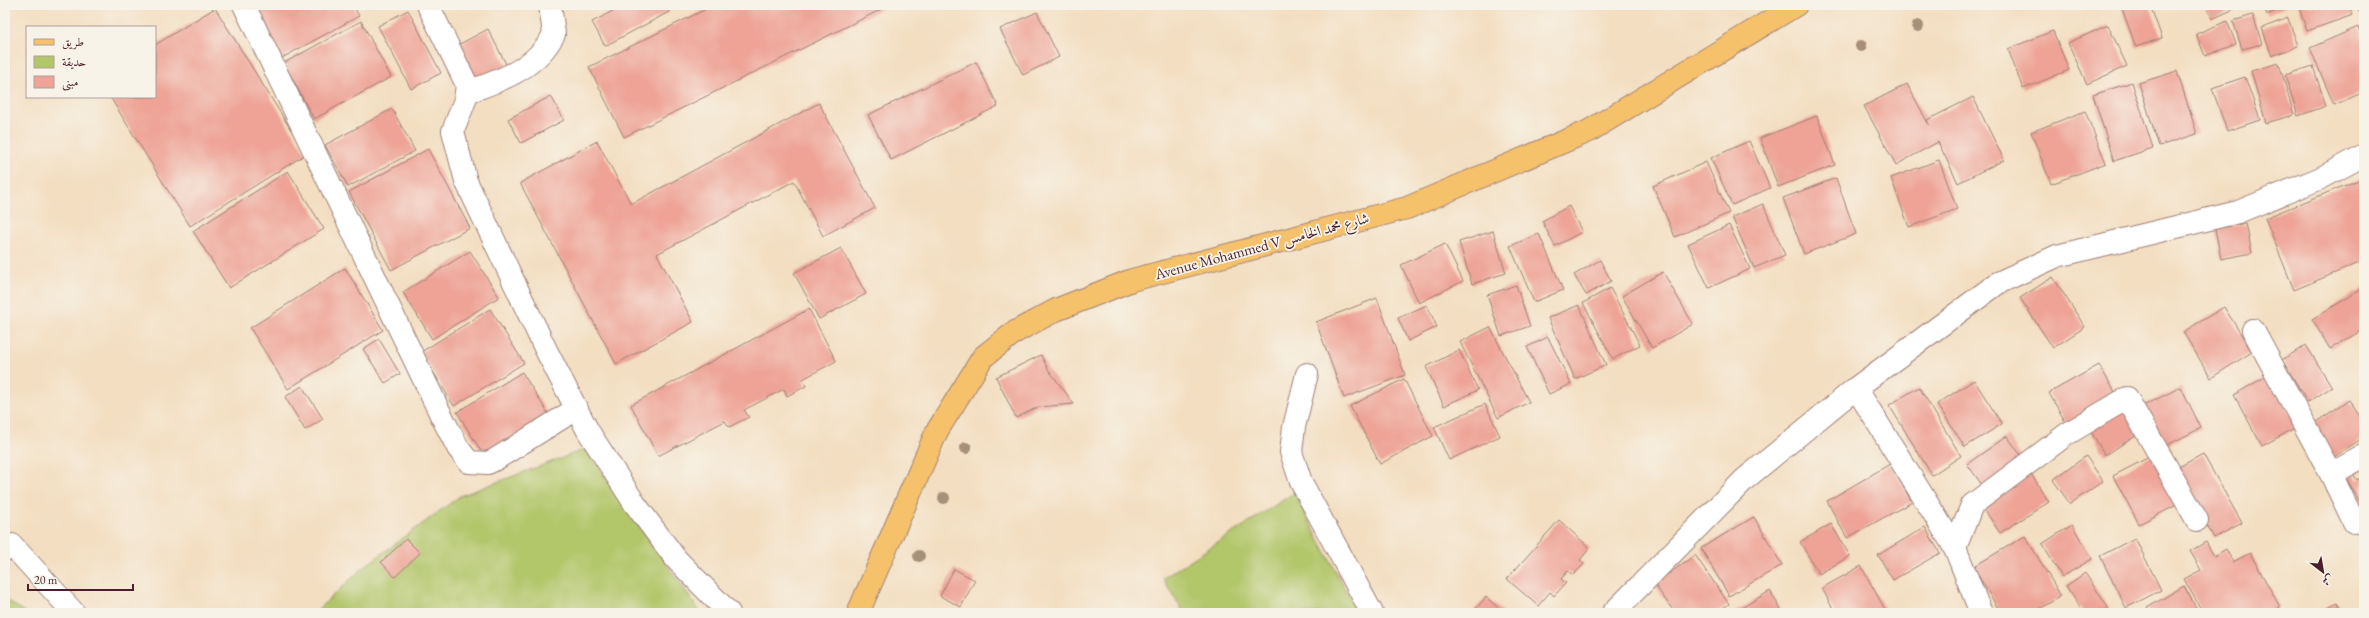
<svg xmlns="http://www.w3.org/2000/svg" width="2369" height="618" viewBox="0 0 2369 618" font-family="'EB Garamond',Amiri,serif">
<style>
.green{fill:#b2c66a;stroke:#7e724a}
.building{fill:#eea396}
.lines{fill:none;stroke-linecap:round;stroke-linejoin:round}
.minor-casing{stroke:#9e7e76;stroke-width:24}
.major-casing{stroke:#9e7e76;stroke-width:24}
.minor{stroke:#fff;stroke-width:22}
.major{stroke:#f5c16b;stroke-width:22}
.tree{fill:#a79079}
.labels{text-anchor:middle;stroke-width:3.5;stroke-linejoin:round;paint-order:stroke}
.street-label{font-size:15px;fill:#4a1f2b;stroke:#f7f3e8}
</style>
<rect width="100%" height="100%" fill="#f7f3e8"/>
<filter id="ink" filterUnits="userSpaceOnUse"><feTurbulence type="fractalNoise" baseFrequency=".025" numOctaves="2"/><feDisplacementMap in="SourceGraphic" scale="8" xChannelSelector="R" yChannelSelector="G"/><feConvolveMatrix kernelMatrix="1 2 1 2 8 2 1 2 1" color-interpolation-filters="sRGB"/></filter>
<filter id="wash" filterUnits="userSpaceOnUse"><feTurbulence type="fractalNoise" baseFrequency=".012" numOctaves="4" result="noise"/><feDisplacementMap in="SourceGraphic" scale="16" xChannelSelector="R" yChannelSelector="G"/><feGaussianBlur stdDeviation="0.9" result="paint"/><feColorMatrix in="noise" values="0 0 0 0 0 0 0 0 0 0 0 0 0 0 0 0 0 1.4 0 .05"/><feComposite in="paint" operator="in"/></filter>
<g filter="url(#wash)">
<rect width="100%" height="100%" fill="#f3dec1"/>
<g class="green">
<path d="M586 449 701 613H314L364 567 460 496Z"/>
<path d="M1294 493 1358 613H1184L1163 578Z"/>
<path d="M5 599 26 613H5Z"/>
</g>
<g id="blocks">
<g class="building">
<path d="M251 5H353L359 16 280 59Z"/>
<path d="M624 5H666L669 12 605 46 592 22Z"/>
<path d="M669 5H682L672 10Z"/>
<path d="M714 5H890L624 137 589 67Z"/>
<path d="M2123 5H2150L2162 38 2136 47 2121 6Z"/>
<path d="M2206 5H2243L2212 19Z"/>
<path d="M2263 5H2287L2288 6 2267 15Z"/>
<path d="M2298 5H2349L2353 15 2307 31Z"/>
<path d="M2357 5H2364V23Z"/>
<path d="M215 8 306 154 190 226 110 97H155V45Z"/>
<path d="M408 10 441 73 411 89 378 26Z"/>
<path d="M1037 12 1059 57 1023 75 1000 29Z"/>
<path d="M2253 15 2262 44 2242 49 2233 21Z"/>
<path d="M2288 18 2298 46 2272 56 2262 28Z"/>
<path d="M361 21 391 77 314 119 284 63Z"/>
<path d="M2227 21 2236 44 2205 56 2196 34Z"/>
<path d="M2108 25 2127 66 2087 84 2068 43Z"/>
<path d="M2358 27 2364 41V92L2334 105 2310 48Z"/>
<path d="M488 29 508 68 477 84 456 46Z"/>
<path d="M2053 31 2069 70 2023 89 2008 49Z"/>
<path d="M976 62 998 106 891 160 868 115Z"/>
<path d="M2279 63 2294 115 2266 123 2251 71Z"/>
<path d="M2313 66 2326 106 2298 116 2285 75Z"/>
<path d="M2177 71 2197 134 2159 146 2139 83Z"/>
<path d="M2245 77 2260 120 2227 131 2212 88Z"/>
<path d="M2132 82 2153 148 2114 161 2093 95Z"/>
<path d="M1907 84 1929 125 1927 120 1973 97 2004 160 1958 183 1938 142 1896 165 1864 106Z"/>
<path d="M551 96 564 120 521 143 508 119Z"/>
<path d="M819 103 875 208 823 236 794 181 657 254 693 322 616 364 520 183 597 141 631 204Z"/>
<path d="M392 109 415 151 348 187 325 145Z"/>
<path d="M2085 111 2106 163 2051 184 2031 132Z"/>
<path d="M1817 116 1835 165 1778 187 1760 138Z"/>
<path d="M1749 141 1770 188 1732 205 1711 158Z"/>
<path d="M428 149 470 228 391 270 349 192Z"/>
<path d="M1939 160 1957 209 1909 227 1891 178Z"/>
<path d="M1706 162 1729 213 1675 237 1653 186Z"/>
<path d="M288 171 324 229 229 288 193 231Z"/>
<path d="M1836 178 1856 234 1804 254 1783 198Z"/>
<path d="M2363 178 2364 261 2294 290 2265 218Z"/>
<path d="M1763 204 1785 255 1754 268 1732 217Z"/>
<path d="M1569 206 1582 232 1555 246 1542 221Z"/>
<path d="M2246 223 2252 253 2221 259 2215 229Z"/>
<path d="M1729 225 1750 269 1709 288 1688 244Z"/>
<path d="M1493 231 1506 273 1472 284 1459 242Z"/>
<path d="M1539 234 1563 290 1534 302 1510 246Z"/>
<path d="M1445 244 1463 281 1419 303 1401 265Z"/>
<path d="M841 248 866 294 819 319 794 273Z"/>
<path d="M470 251 499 297 432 339 403 292Z"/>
<path d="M1600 260 1611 281 1586 295 1574 275Z"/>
<path d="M345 268 383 330 288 389 250 328Z"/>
<path d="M1663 272 1693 324 1652 348 1622 296Z"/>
<path d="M2053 277 2085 327 2053 348 2020 298Z"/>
<path d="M1516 285 1530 326 1501 336 1487 295Z"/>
<path d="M1610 288 1640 345 1613 359 1583 303Z"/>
<path d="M2364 288V329L2330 349 2312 319Z"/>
<path d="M1377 298 1405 375 1344 398 1316 322Z"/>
<path d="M1427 305 1437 327 1408 341 1398 318Z"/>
<path d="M1579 305 1606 365 1575 379 1548 318Z"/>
<path d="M2224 307 2252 352 2211 378 2183 332Z"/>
<path d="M490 309 524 363 454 406 421 352Z"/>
<path d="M809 309 836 361 803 379 806 386 787 396 784 389 744 410 749 417 729 427 725 421 658 456 631 405Z"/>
<path d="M1490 327 1529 402 1498 418 1460 342Z"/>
<path d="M1548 337 1571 384 1549 394 1527 347Z"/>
<path d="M379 339 400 374 385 383 363 349Z"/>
<path d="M2306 345 2332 387 2308 402 2282 360Z"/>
<path d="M1459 350 1478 390 1444 406 1426 367Z"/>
<path d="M1041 355 1048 369 1074 404 1038 407 1016 418 996 377Z"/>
<path d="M2099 365 2121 402 2070 430 2049 393Z"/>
<path d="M522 372 549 415 484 456 457 412Z"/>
<path d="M2268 375 2297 427 2262 446 2234 395Z"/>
<path d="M1404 379 1433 436 1380 464 1350 406Z"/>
<path d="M1974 380 2002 424 1965 447 1937 404Z"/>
<path d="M302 386 323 419 305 430 285 397Z"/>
<path d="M1919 387 1961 456 1932 475 1889 405Z"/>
<path d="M2181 387 2201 428 2163 447 2143 406Z"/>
<path d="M2349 400 2364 423V437L2334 457 2313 424Z"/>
<path d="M1485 404 1500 436 1449 460 1434 427Z"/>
<path d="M2128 404 2144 431 2105 455 2088 427Z"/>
<path d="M2007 436 2025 461 1985 489 1967 464Z"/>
<path d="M2203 454 2242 523 2214 538 2175 469Z"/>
<path d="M2153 455 2179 504 2139 524 2113 476Z"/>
<path d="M2086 456 2103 481 2070 504 2053 480Z"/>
<path d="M1890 464 1912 502 1847 538 1827 501Z"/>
<path d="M2352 472 2357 480 2364 476V509L2345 476Z"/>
<path d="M2031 474 2049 502 2000 533 1982 506Z"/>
<path d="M1754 517 1782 565 1729 596 1701 548Z"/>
<path d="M1559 520 1590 548 1580 560 1584 564 1573 575 1568 571 1561 579 1566 583 1554 596 1550 592 1538 606 1507 579Z"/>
<path d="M1831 524 1850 556 1819 574 1800 542Z"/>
<path d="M2072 525 2092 559 2062 577 2042 544Z"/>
<path d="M1925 527 1940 553 1893 580 1878 555Z"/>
<path d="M2025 536 2061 596 2033 613H2001L1973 567Z"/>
<path d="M2135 538 2161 590 2126 608 2100 556Z"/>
<path d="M406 539 420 553 395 577 381 562Z"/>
<path d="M2206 542 2214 556 2226 549 2233 562 2250 553 2280 607 2270 613H2203L2184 579 2201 570 2190 551Z"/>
<path d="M1695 555 1729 604 1715 613H1675L1654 584Z"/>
<path d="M1861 566 1887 613H1835L1822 588Z"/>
<path d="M954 569 975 580 961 607 940 596Z"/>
<path d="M2085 573 2109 609 2103 613H2084L2066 586Z"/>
<path d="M2184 586 2199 613H2150L2147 608Z"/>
<path d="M1770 591 1783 613H1733Z"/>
<path d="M1486 597 1504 613H1472Z"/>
<path d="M2337 602 2344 613H2318Z"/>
<path d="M2364 607V613H2355Z"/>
</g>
</g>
</g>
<g filter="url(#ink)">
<use href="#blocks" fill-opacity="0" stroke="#9e7e76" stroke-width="1"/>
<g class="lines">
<g class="minor-casing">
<g id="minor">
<path d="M244 5 441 415 458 448 469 462 488 463 496 459 576 409"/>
<path d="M428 5 467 85 465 100 453 131 466 181 546 350 588 431 635 504 676 559 729 613"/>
<path d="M467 92C500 81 537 68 554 34L550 5"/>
<path d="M2253 330 2331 474 2354 522"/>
<path d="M1307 374 1294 427 1291 452 1301 482 1372 613"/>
<path d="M1856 388 1955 548 1981 613"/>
<path d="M2331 474 2364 456"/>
<path d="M1955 548 1972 505 2067 434 2127 398 2197 520"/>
<path d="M5 550 12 545 74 613"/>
<path d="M1613 613 1745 479 1856 388 1998 283 2057 256 2238 212 2321 178 2364 155"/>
</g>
</g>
<g class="major-casing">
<path id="major" d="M858 613 937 431 983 357 1015 332 1056 310 1132 280 1407 208 1589 131 1796 5"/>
</g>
<use href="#minor" class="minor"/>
<use href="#major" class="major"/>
</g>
<g class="tree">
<circle cx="1918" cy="26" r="6"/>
<circle cx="1861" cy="46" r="6"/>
<circle cx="966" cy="448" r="6"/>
<circle cx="944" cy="498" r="6"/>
<circle cx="919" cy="556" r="6"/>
</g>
</g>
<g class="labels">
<g class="street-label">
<text transform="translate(1262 246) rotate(-15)" y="5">Avenue Mohammed V شارع محمد الخامس</text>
</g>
</g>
<rect width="2369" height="618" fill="none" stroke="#f7f3e8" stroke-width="20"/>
<rect x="26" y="26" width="130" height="72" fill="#f7f3e8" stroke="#b29e9c"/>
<rect x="34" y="39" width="20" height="6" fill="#f5c16b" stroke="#b29e9c"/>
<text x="62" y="46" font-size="12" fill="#4a1f2b">طريق</text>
<rect x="34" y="56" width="20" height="12" fill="#b2c66a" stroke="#b29e9c"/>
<text x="62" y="66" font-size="12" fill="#4a1f2b">حديقة</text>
<rect x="34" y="76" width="20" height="12" fill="#eea396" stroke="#b29e9c"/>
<text x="62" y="86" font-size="12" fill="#4a1f2b">مبنى</text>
<g transform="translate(2323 572) rotate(149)" stroke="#f7f3e8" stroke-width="3" paint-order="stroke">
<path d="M0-3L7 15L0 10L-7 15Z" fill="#4a1f2b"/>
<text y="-6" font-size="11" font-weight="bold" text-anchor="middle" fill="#4a1f2b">ش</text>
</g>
<path d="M28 584v6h105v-6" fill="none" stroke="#4a1f2b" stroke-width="2"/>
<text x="34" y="584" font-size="12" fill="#4a1f2b" stroke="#f7f3e8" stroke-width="3" paint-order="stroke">20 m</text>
</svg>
